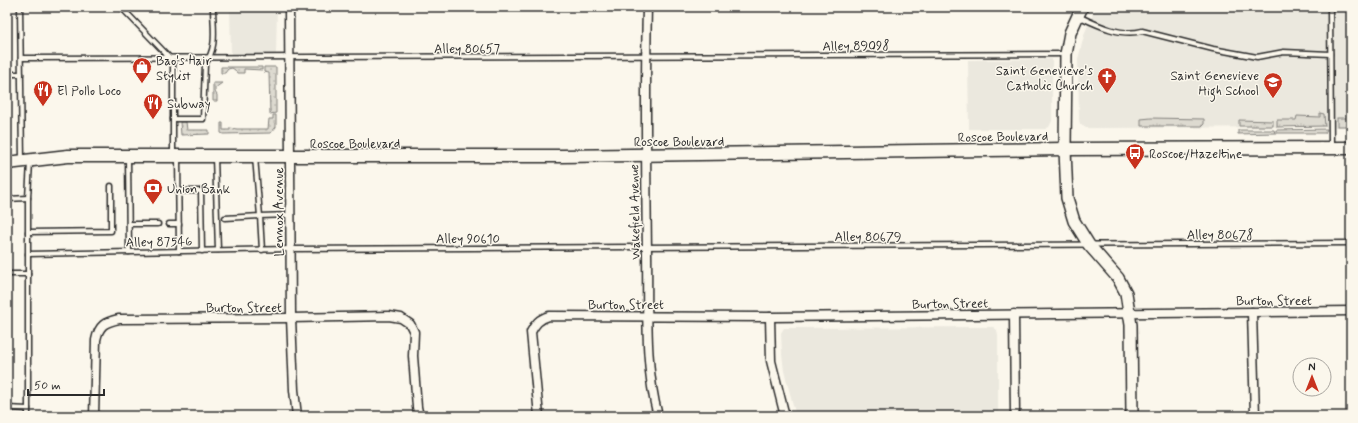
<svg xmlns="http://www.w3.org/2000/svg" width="1358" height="423" viewBox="0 0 1358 423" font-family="Mynerve,sans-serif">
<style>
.built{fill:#ebe8de}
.grass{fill:url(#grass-tufts);stroke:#84827e}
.garden{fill:url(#garden-dots);stroke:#84827e}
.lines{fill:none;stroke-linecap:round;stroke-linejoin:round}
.lane-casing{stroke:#2b2b2b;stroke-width:7}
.street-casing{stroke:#2b2b2b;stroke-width:11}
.secondary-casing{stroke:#2b2b2b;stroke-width:14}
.primary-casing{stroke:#2b2b2b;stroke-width:15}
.lane{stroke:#fbf7ec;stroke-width:4}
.street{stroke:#fbf7ec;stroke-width:8}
.secondary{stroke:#fbf7ec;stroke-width:11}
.primary{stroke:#fbf7ec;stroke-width:12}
.labels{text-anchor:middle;stroke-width:3;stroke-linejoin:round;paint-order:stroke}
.street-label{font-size:13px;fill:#2b2b2b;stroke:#fbf7ec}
.poi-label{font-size:13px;fill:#2b2b2b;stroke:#fbf7ec;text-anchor:start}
</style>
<defs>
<pattern id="grass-tufts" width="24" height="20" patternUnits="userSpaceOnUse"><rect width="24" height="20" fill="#dddad0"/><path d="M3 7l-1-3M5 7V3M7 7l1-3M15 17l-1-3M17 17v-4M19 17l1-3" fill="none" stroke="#bebbb3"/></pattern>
<pattern id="garden-dots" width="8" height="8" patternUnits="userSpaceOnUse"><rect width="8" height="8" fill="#dddad0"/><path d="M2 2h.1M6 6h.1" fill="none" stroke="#bebbb3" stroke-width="1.8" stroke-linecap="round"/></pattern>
</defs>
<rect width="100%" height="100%" fill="#fbf7ec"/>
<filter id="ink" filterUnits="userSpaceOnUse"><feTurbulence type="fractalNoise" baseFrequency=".025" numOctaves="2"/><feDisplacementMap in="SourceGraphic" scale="8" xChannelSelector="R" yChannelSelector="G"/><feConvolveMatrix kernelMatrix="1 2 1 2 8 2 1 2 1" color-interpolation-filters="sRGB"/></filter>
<g filter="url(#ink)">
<g class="built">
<path d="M230 7H277L276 55H231Z"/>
<path d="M1096 7H1351V127L1086 128 1080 124 1079 120 1078 59 1085 32Z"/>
<rect x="7" y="36" width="3" height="103"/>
<path d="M1052 59V121L1049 127 1045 129H969L968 60Z"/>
<path d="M993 327 997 330 998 335V416H796L784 371 782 354 781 333 784 328Z"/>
</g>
<g class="grass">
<path d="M1320 113 1324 114 1325 126 1277 127V120H1296L1297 116 1320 117Z"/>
<path d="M1151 118 1204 119V124L1202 126H1141V119Z"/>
<rect x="1337" y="118" width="14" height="8"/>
<path d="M1239 120 1273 121V126H1239Z"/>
<path d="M1327 129 1325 133H1276V130Z"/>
<path d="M1238 130H1274L1275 133 1238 134Z"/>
</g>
<g class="garden">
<path d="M221 67H262V70L244 69V73H237L235 70 232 68 228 69 225 73H221Z"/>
<path d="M264 67H276V113L270 114 269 73 264 72Z"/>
<path d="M213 83H222L215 88V92L217 95V101H213Z"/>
<path d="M273 115H276V127L271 133 223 134 221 133V123H223V130H230V128L237 129H268L269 119H273Z"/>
<path d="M180 122H186L187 130H209V134L181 135Z"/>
</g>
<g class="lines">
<g class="lane-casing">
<g id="lane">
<path d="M20 7 22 161"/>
<path d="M121 7 170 58 173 64V154"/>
<path d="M1330 7 1331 147"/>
<path d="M1078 16C1097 25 1121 37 1142 31L1213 49 1257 57 1284 52 1330 54"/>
<path d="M21 58C369 59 717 57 1066 54"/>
<path d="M7 74H21"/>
<path d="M173 119H203L205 64C218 47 213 28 213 7"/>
<path d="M178 157 179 251"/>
<path d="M215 157 218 250"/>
<path d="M128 158 129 252"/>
<path d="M178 191H201L202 251"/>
<path d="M7 199 28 198"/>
<path d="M225 218 260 216 255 157"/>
<path d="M129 224H158"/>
<path d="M169 224H179"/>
<path d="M28 232 111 231V186"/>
<path d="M262 250 260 216 290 215"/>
<path d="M28 254 290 249 1351 243"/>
<path d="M7 274H28"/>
<path d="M7 408 28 409"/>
<path d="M28 416V198L30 162"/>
</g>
</g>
<g class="street-casing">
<g id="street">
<path d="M289 7 291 318 294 390 297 416"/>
<path d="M647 7C645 89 646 171 647 253 648 307 644 364 658 416"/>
<path d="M1252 312 1255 416"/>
<path d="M1014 314 1015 416"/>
<path d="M770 317 771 361 785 416"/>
<path d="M94 416 96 340C99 325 105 322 119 319L291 318 389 316 401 318 410 324 414 332 413 356 417 407 419 416"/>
<path d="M539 416 531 332C535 324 539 319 549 316L770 317 1351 311"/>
</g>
</g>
<g class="secondary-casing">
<path id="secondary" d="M1082 7 1070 33 1066 54 1065 149 1067 198 1074 221 1089 245 1118 278 1126 293 1131 325 1132 416"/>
</g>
<g class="primary-casing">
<path id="primary" d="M7 163 68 156H562L1065 149 1351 148"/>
</g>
<use href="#lane" class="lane"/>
<use href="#street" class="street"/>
<use href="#secondary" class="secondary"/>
<use href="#primary" class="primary"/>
</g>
</g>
<defs>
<g id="shop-pin" transform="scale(1)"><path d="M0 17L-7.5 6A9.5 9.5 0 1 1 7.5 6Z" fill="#c8321e" stroke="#fbf7ec"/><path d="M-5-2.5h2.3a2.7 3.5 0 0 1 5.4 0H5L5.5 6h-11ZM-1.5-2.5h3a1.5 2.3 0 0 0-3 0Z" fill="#fff"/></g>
<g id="church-pin" transform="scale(1)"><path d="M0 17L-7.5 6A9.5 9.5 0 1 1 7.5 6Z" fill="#c8321e" stroke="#fbf7ec"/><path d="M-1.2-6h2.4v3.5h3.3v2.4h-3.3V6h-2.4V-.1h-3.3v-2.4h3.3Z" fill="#fff"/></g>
<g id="school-pin" transform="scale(1)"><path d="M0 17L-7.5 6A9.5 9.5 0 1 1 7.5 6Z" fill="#c8321e" stroke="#fbf7ec"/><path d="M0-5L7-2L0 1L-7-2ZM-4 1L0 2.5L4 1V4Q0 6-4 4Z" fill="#fff"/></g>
<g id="restaurant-pin" transform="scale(1)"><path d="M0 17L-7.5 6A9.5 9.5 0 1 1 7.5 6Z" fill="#c8321e" stroke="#fbf7ec"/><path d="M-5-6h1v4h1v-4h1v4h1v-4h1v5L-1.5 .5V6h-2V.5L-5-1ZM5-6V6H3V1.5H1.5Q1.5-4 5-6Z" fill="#fff"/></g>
<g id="bus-pin" transform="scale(1)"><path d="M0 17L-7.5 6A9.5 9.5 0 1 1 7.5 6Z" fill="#c8321e" stroke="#fbf7ec"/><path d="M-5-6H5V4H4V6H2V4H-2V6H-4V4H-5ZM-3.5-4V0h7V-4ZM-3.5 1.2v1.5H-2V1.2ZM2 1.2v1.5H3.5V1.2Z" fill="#fff"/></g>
<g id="bank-pin" transform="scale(1)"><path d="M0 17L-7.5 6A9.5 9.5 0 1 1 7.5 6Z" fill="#c8321e" stroke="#fbf7ec"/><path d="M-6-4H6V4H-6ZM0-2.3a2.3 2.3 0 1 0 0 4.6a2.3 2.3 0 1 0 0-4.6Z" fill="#fff"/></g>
</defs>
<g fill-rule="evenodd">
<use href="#shop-pin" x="142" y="67"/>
<use href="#church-pin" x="1107" y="77"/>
<use href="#school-pin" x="1273" y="82"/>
<use href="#restaurant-pin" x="43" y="90"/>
<use href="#restaurant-pin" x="153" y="103"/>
<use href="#bus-pin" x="1135" y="153"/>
<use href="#bank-pin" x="153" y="188"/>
</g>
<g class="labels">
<g class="street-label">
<text transform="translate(856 45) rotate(-1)" y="5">Alley 89098</text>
<text x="467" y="53">Alley 80657</text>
<text transform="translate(1003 136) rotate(-1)" y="5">Roscoe Boulevard</text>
<text x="679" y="146">Roscoe Boulevard</text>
<text x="355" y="148">Roscoe Boulevard</text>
<text transform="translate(278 212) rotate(-90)" y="5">Lennox Avenue</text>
<text transform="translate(634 212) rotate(-91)" y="5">Wakefield Avenue</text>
<text x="1220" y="239">Alley 80678</text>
<text x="868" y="241">Alley 80679</text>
<text x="468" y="243">Alley 90610</text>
<text transform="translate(159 241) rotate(-1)" y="5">Alley 87546</text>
<text x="1274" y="305">Burton Street</text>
<text transform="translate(950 303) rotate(-1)" y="5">Burton Street</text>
<text x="626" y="309">Burton Street</text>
<text x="244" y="312">Burton Street</text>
</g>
<g class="poi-label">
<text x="156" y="65">Bao's Hair<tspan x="156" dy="15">Stylist</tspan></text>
<text x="1093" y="75" text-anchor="end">Saint Genevieve's<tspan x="1093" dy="15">Catholic Church</tspan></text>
<text x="1259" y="80" text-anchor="end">Saint Genevieve<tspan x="1259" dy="15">High School</tspan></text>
<text x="57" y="95">El Pollo Loco</text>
<text x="167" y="108">Subway</text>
<text x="1149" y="158">Roscoe/Hazeltine</text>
<text x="167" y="193">Union Bank</text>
</g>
</g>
<rect width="1358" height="423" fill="none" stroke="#fbf7ec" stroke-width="24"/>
<rect x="12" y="12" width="1334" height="399" fill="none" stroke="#2b2b2b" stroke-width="1.5" filter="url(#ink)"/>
<g transform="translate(1312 377)"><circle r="19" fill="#fbf7ec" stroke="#a8a59f"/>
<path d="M0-3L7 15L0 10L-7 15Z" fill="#c8321e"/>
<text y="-6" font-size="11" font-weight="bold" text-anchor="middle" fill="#2b2b2b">N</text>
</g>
<path d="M28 389v6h76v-6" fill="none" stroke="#2b2b2b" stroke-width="2"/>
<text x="34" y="389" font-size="12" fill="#2b2b2b" stroke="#fbf7ec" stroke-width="3" paint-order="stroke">50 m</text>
</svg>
